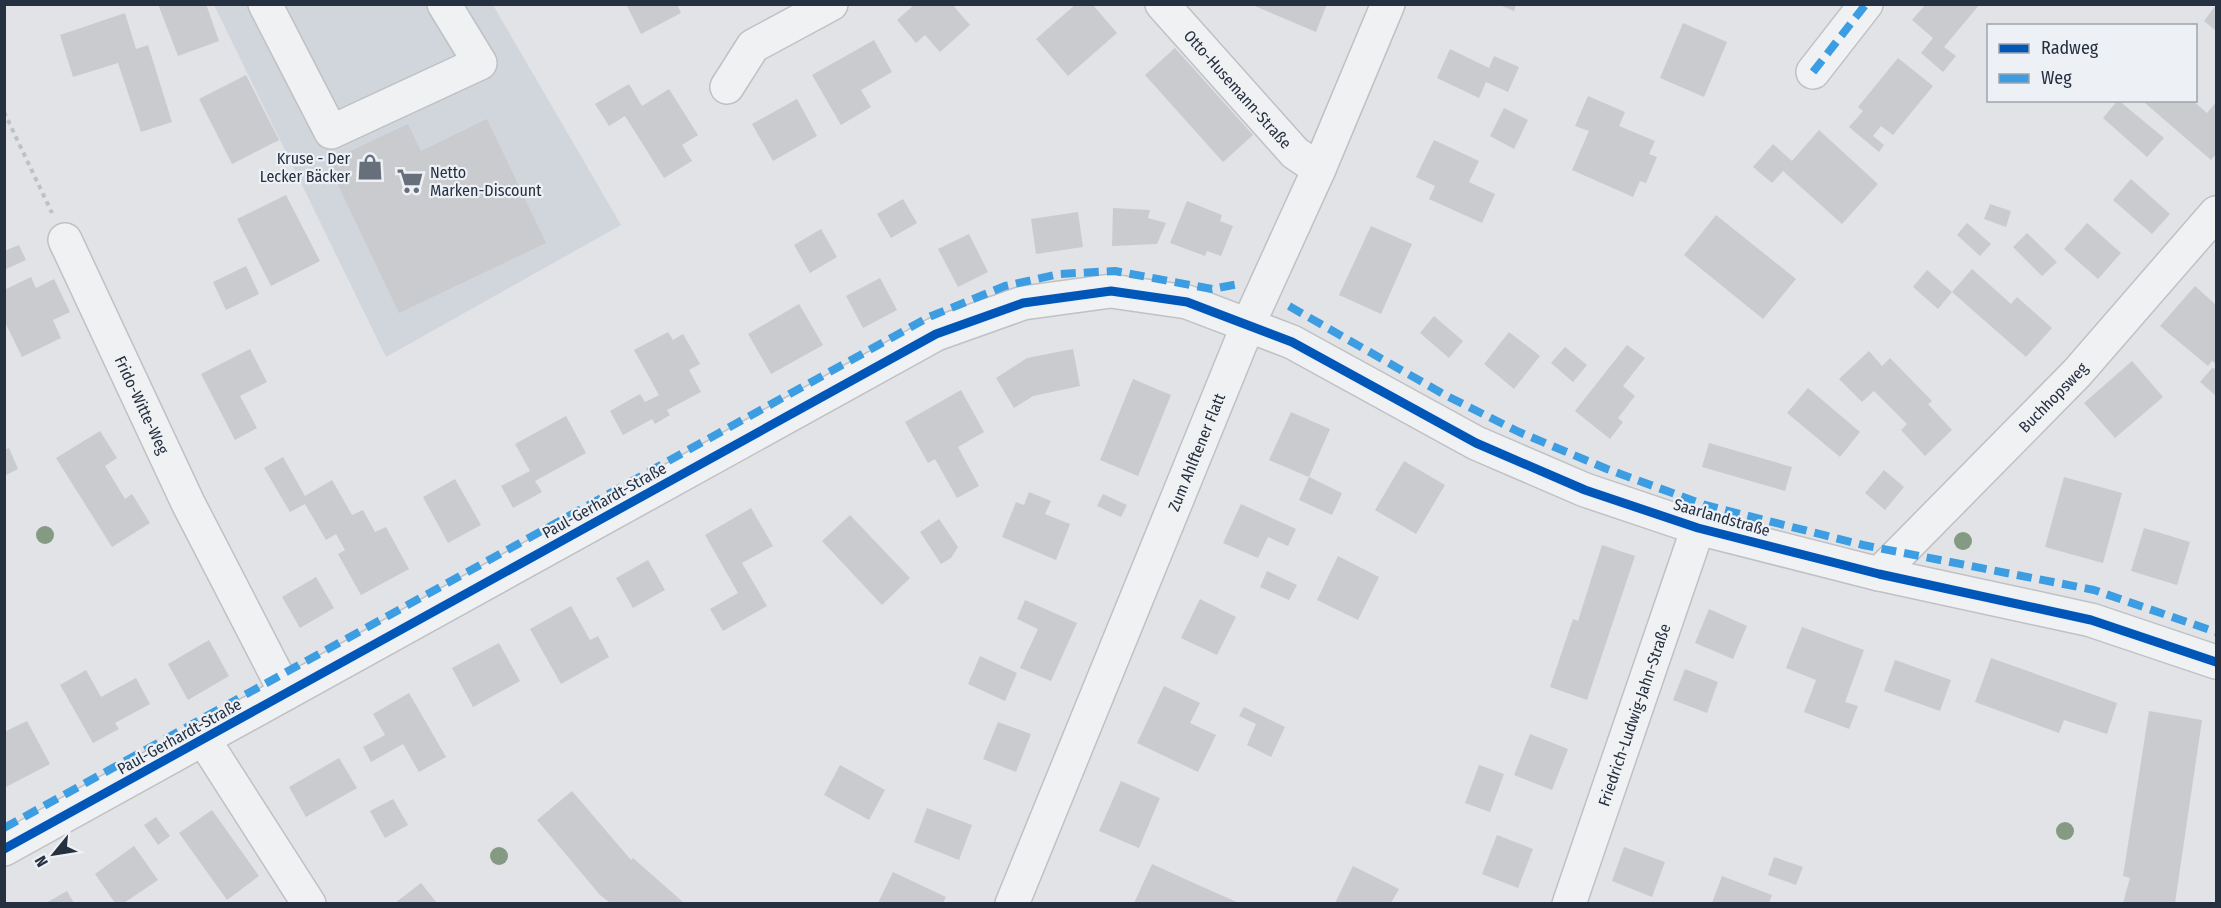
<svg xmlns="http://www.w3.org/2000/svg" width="2221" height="908" viewBox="0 0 2221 908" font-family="'Fira Sans Condensed',sans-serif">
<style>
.built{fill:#d1d6dd}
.building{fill:#c9cbce}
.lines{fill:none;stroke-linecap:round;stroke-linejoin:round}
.minor-casing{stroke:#bfc1c4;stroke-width:36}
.path{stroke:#bfc1c6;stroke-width:4;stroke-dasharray:4.5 4.5;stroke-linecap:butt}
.minor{stroke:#f0f1f3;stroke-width:33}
.quiet{stroke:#3c9de3;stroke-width:8;stroke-dasharray:15 8;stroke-linecap:butt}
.cycleway-casing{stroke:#edf1f6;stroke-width:13}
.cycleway{stroke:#0057b8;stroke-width:9}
.tree{fill:#859a82}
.labels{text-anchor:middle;stroke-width:4.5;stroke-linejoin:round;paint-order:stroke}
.street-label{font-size:16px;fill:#253041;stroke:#edf1f6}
.poi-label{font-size:16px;fill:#253041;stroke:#edf1f6;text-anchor:end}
</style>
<rect width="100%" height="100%" fill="#e1e3e6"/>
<path class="built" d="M214 5H493L621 225 386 357Z"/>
<g class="building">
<path d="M158 4H206L219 41 178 56Z"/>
<path d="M626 4H677L681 13 641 34Z"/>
<path d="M915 4H952L970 25 940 52 925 35 916 43 897 20Z"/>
<path d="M1076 4H1092L1117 33 1068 76 1036 39Z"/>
<path d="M1250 4H1327L1316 32Z"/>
<path d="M1497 4H1516L1514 11Z"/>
<path d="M1926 4H1980L1944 47 1956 56 1943 72 1921 53 1933 38 1912 20Z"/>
<path d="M2216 5V31L2204 21Z"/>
<path d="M125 13 136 49 148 45 172 122 141 132 118 63 73 77 60 35Z"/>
<path d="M1683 23 1727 42 1704 97 1660 78Z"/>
<path d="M874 40 892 72 861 90 871 107 841 125 812 75Z"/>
<path d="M1175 48 1253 135 1223 162 1145 75Z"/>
<path d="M1450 49 1489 68 1494 56 1519 67 1508 92 1486 82 1479 98 1437 78Z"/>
<path d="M1898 58 1933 86 1893 135 1881 126 1873 136 1884 145 1879 152 1849 127 1863 111 1858 107Z"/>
<path d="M246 75 279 140 232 164 199 99Z"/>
<path d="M629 84 642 106 669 89 698 135 682 145 692 161 664 178 625 116 609 126 595 104Z"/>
<path d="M1588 96 1625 112 1619 126 1655 141 1649 154 1657 157 1646 183 1640 181 1633 197 1572 170 1589 131 1575 126Z"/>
<path d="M797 99 817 136 773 161 752 124Z"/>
<path d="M2118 100 2164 138 2147 157 2103 118Z"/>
<path d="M2147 100H2192L2207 113 2216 102V154L2211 160 2145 103Z"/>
<path d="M1504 108 1528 120 1514 149 1490 136Z"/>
<path d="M487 119 546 243 399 313 327 162 408 124 421 151Z"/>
<path d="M1819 130 1878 184 1842 224 1783 171 1772 183 1753 167 1773 144 1792 161Z"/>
<path d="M1434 140 1479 161 1469 182 1495 194 1482 223 1429 199 1435 186 1416 177Z"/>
<path d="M2131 179 2170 214 2152 234 2113 200Z"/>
<path d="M286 195 320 261 271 286 237 219Z"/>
<path d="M903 199 917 223 891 238 877 214Z"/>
<path d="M1187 201 1222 215 1220 221 1233 226 1221 256 1207 251 1205 256 1170 243Z"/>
<path d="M1990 204 2011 211 2006 227 1984 219Z"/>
<path d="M1113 208 1150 210 1148 218 1166 223 1157 244 1112 246Z"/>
<path d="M1078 212 1083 247 1036 254 1031 219Z"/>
<path d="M1716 215 1796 279 1763 319 1684 255Z"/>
<path d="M1967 223 1991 244 1980 256 1957 235Z"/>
<path d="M2087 223 2121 253 2098 279 2064 249Z"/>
<path d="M1371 226 1412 244 1381 314 1339 295Z"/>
<path d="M821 229 837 257 810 273 794 245Z"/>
<path d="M2027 233 2057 262 2042 276 2013 247Z"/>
<path d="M969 234 988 272 958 287 938 249Z"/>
<path d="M19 245 26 260 4 270V251Z"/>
<path d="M246 266 259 294 226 310 213 282Z"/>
<path d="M1972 269 2011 304 2017 297 2052 328 2026 357 1952 292Z"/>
<path d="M1927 270 1952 292 1938 309 1913 287Z"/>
<path d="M31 277 36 288 54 279 70 312 53 320 61 338 22 357 4 320V290Z"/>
<path d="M880 278 897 310 863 328 846 296Z"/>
<path d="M2195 286 2216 305V364L2212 361 2208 366 2160 326Z"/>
<path d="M799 304 823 345 771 374 748 334Z"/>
<path d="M1434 316 1463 341 1449 358 1420 333Z"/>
<path d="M668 332 673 340 683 334 700 364 689 370 701 392 667 410 670 415 655 424 652 419 623 435 610 411 640 394 645 402 659 395 634 350Z"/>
<path d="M1509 332 1540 356 1514 389 1484 364Z"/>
<path d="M1627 345 1645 358 1623 386 1635 396 1618 418 1623 422 1610 439 1575 411Z"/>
<path d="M1565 347 1587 365 1573 382 1551 363Z"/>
<path d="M250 349 267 382 240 396 257 428 235 440 201 374Z"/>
<path d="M1073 349 1080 386 1033 396 1014 408 996 378 1027 358Z"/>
<path d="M1869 351 1882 366 1890 358 1932 401 1928 404 1952 430 1925 456 1901 430 1907 424 1874 391 1862 402 1839 379Z"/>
<path d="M2132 361 2163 397 2115 438 2084 403Z"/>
<path d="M2212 368 2216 369V396L2200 382Z"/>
<path d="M1133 379 1171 395 1138 476 1100 460Z"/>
<path d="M1808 388 1860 432 1840 457 1787 413Z"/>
<path d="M961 390 984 432 958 447 979 486 957 498 935 459 928 463 905 422Z"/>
<path d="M1291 412 1330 429 1309 477 1269 460Z"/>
<path d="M566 416 586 453 535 481 542 492 513 508 501 486 530 471 515 444Z"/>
<path d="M100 431 117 458 105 466 125 499 132 494 150 523 112 547 56 458Z"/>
<path d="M1709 443 1792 467 1785 491 1702 467Z"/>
<path d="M9 448 18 469 4 476V450Z"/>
<path d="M283 457 305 496 332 480 352 515 363 510 375 532 386 527 409 569 361 595 338 554 345 550 336 534 326 540 305 504 290 512 264 468Z"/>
<path d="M1404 461 1445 485 1416 534 1375 510Z"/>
<path d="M1884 470 1904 487 1885 510 1865 493Z"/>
<path d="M1309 477 1342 493 1332 515 1299 500Z"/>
<path d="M2064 477 2122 493 2103 563 2045 547Z"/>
<path d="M455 479 481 525 448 543 423 497Z"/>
<path d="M1029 492 1051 501 1045 514 1070 524 1056 560 1002 537 1016 502 1024 505Z"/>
<path d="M1103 494 1127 505 1121 517 1097 506Z"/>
<path d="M1241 504 1296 529 1288 546 1268 537 1258 558 1223 543Z"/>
<path d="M751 508 773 546 742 563 767 606 723 631 710 609 738 593 705 535Z"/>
<path d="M850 515 910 578 882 605 822 541Z"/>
<path d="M939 519 958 547 951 558 941 564 920 532Z"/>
<path d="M2144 528 2190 542 2177 585 2131 571Z"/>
<path d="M1602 545 1635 556 1587 700 1550 687 1573 619 1578 621Z"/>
<path d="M1338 556 1379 577 1358 620 1317 600Z"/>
<path d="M648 560 665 590 633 608 616 578Z"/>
<path d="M1267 571 1297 585 1289 600 1260 587Z"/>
<path d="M316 577 334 608 300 628 282 597Z"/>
<path d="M1200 599 1236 617 1217 655 1181 638Z"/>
<path d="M1025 600 1077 623 1051 681 1020 668 1038 629 1017 619Z"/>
<path d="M571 606 590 640 598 636 609 657 561 684 530 629Z"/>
<path d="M1709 609 1747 626 1733 659 1695 643Z"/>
<path d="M1802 627 1864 650 1845 702 1858 706 1849 729 1804 712 1816 680 1786 668Z"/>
<path d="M209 640 229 676 188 700 168 664Z"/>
<path d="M499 643 520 681 473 707 452 668Z"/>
<path d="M980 656 1017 673 1005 701 968 684Z"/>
<path d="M1991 658 2117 703 2107 734 2064 720 2059 733 1975 702Z"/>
<path d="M1895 660 1951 680 1940 711 1884 691Z"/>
<path d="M1685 669 1718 682 1707 713 1673 700Z"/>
<path d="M86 670 101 697 136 678 150 704 115 723 119 729 93 743 60 685Z"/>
<path d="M1164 686 1200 703 1190 723 1216 735 1198 772 1137 743Z"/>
<path d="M409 693 446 757 419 772 403 744 371 762 363 747 385 735 373 714Z"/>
<path d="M1244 707 1285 727 1271 757 1247 745 1256 724 1239 716Z"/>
<path d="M2149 711 2202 720 2175 903H2123L2130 878 2123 876Z"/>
<path d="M27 721 50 764 4 788V732Z"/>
<path d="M998 722 1031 734 1016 772 983 759Z"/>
<path d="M1530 734 1568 749 1552 790 1514 775Z"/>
<path d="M339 758 357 788 306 817 289 787Z"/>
<path d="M840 765 885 790 869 820 824 795Z"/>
<path d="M1479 765 1504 774 1490 812 1465 803Z"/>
<path d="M1121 781 1160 798 1139 848 1099 831Z"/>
<path d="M572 791 631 860 633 858 684 903H610L600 895 537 820Z"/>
<path d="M393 799 408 825 385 838 370 811Z"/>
<path d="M927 808 972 825 959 860 914 842Z"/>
<path d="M212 810 259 876 227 900 179 833Z"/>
<path d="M156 817 170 836 158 845 144 825Z"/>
<path d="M1497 835 1533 849 1518 888 1482 874Z"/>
<path d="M134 846 158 880 124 903H115L95 874Z"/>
<path d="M1624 847 1665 862 1652 897 1612 881Z"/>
<path d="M1774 857 1803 867 1796 885 1768 875Z"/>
<path d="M1152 864 1196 884 1239 903H1134Z"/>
<path d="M1353 866 1399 889 1391 903H1335Z"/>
<path d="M893 872 946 897 943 903H878Z"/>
<path d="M1722 876 1772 895 1769 903H1712Z"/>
<path d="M421 883 437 903H395Z"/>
<path d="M67 891 74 903H46Z"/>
</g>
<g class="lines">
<g class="minor-casing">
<g id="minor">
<path d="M265 4 331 132 480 63 444 4"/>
<path id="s1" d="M1162 4 1295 153 1319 169"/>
<path d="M1813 72 1866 4"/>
<path d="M727 87 753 46 831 4"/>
<path id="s2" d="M65 240 188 503 286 693"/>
<path id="s3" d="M1879 574 2077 373 2216 213"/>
<path d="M204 740 309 904"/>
<path d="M4 849 936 334 1023 303 1111 291 1187 302 1292 342 1476 443 1585 490 1698 528 1879 574 2091 620 2216 662"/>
<path id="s4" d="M1012 904 1248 325 1319 169 1388 4"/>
<path id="s5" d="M1569 904 1698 528"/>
</g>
</g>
<path class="path" d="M4 112 52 213"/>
<use href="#minor" class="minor"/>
<g class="quiet">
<path d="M1813 72 1866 4"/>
<path d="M1289 306 1445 395 1519 432 1607 469 1705 505 1863 545 2094 590 2216 632"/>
<path d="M4 828 929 317 1005 286 1059 274 1115 271 1212 289 1239 284"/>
</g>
<g class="cycleway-casing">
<path id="cycleway" d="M4 849 936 334 1023 303 1111 291 1187 302 1292 342 1476 443 1585 490 1698 528 1879 574 2091 620 2216 662"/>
</g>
<use href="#cycleway" class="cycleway"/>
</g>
<g class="tree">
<circle cx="45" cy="535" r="9"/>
<circle cx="1963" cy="541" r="9"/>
<circle cx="2065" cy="831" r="9"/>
<circle cx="499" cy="856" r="9"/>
</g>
<defs>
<g id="shop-bare" transform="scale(2.07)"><path d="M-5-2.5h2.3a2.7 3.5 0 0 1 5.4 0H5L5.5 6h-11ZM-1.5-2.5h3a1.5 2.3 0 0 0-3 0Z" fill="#676f7b" stroke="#edf1f6" stroke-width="2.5" paint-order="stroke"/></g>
<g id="supermarket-bare" transform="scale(2.07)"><path d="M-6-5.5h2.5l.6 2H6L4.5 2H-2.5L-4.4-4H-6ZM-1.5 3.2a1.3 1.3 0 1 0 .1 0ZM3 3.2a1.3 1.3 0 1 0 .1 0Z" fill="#676f7b" stroke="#edf1f6" stroke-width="2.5" paint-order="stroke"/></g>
</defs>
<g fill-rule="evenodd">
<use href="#shop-bare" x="370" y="167"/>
<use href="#supermarket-bare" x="410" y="181"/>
</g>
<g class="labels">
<g class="street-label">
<text dy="6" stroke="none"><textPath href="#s1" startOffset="114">Otto-Husemann-Straße</textPath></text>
<text dy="6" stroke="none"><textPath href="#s3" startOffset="248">Buchhopsweg</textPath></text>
<text dy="6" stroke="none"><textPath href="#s2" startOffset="182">Frido-Witte-Weg</textPath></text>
<text dy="6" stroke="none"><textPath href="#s4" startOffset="488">Zum Ahlftener Flatt</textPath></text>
<text transform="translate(604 500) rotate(-29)" y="6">Paul-Gerhardt-Straße</text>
<text transform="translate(1722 517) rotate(16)" y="6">Saarlandstraße</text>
<text dy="6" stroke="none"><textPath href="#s5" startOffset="200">Friedrich-Ludwig-Jahn-Straße</textPath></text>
<text transform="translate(179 736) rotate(-29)" y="6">Paul-Gerhardt-Straße</text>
</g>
<g class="poi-label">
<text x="350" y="164">Kruse - Der<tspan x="350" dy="18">Lecker Bäcker</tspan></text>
<text x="430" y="178" text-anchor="start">Netto<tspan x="430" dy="18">Marken-Discount</tspan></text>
</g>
</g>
<rect width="2221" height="908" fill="none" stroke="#253041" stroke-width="12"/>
<rect x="1987" y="24" width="210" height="78" fill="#edf1f6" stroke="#9da4ae" stroke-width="1.5"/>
<rect x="1999" y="44" width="30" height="9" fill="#0057b8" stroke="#9da4ae" stroke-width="1.5"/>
<text x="2041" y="54" font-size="18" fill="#253041">Radweg</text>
<rect x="1999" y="74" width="30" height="9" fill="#3c9de3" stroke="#9da4ae" stroke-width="1.5"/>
<text x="2041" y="84" font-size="18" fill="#253041">Weg</text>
<g transform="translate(54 854) rotate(240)" stroke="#edf1f6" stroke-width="4.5" paint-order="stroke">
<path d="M0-4.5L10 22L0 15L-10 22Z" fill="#253041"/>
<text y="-9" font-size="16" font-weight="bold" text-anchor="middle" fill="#253041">N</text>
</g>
</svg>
